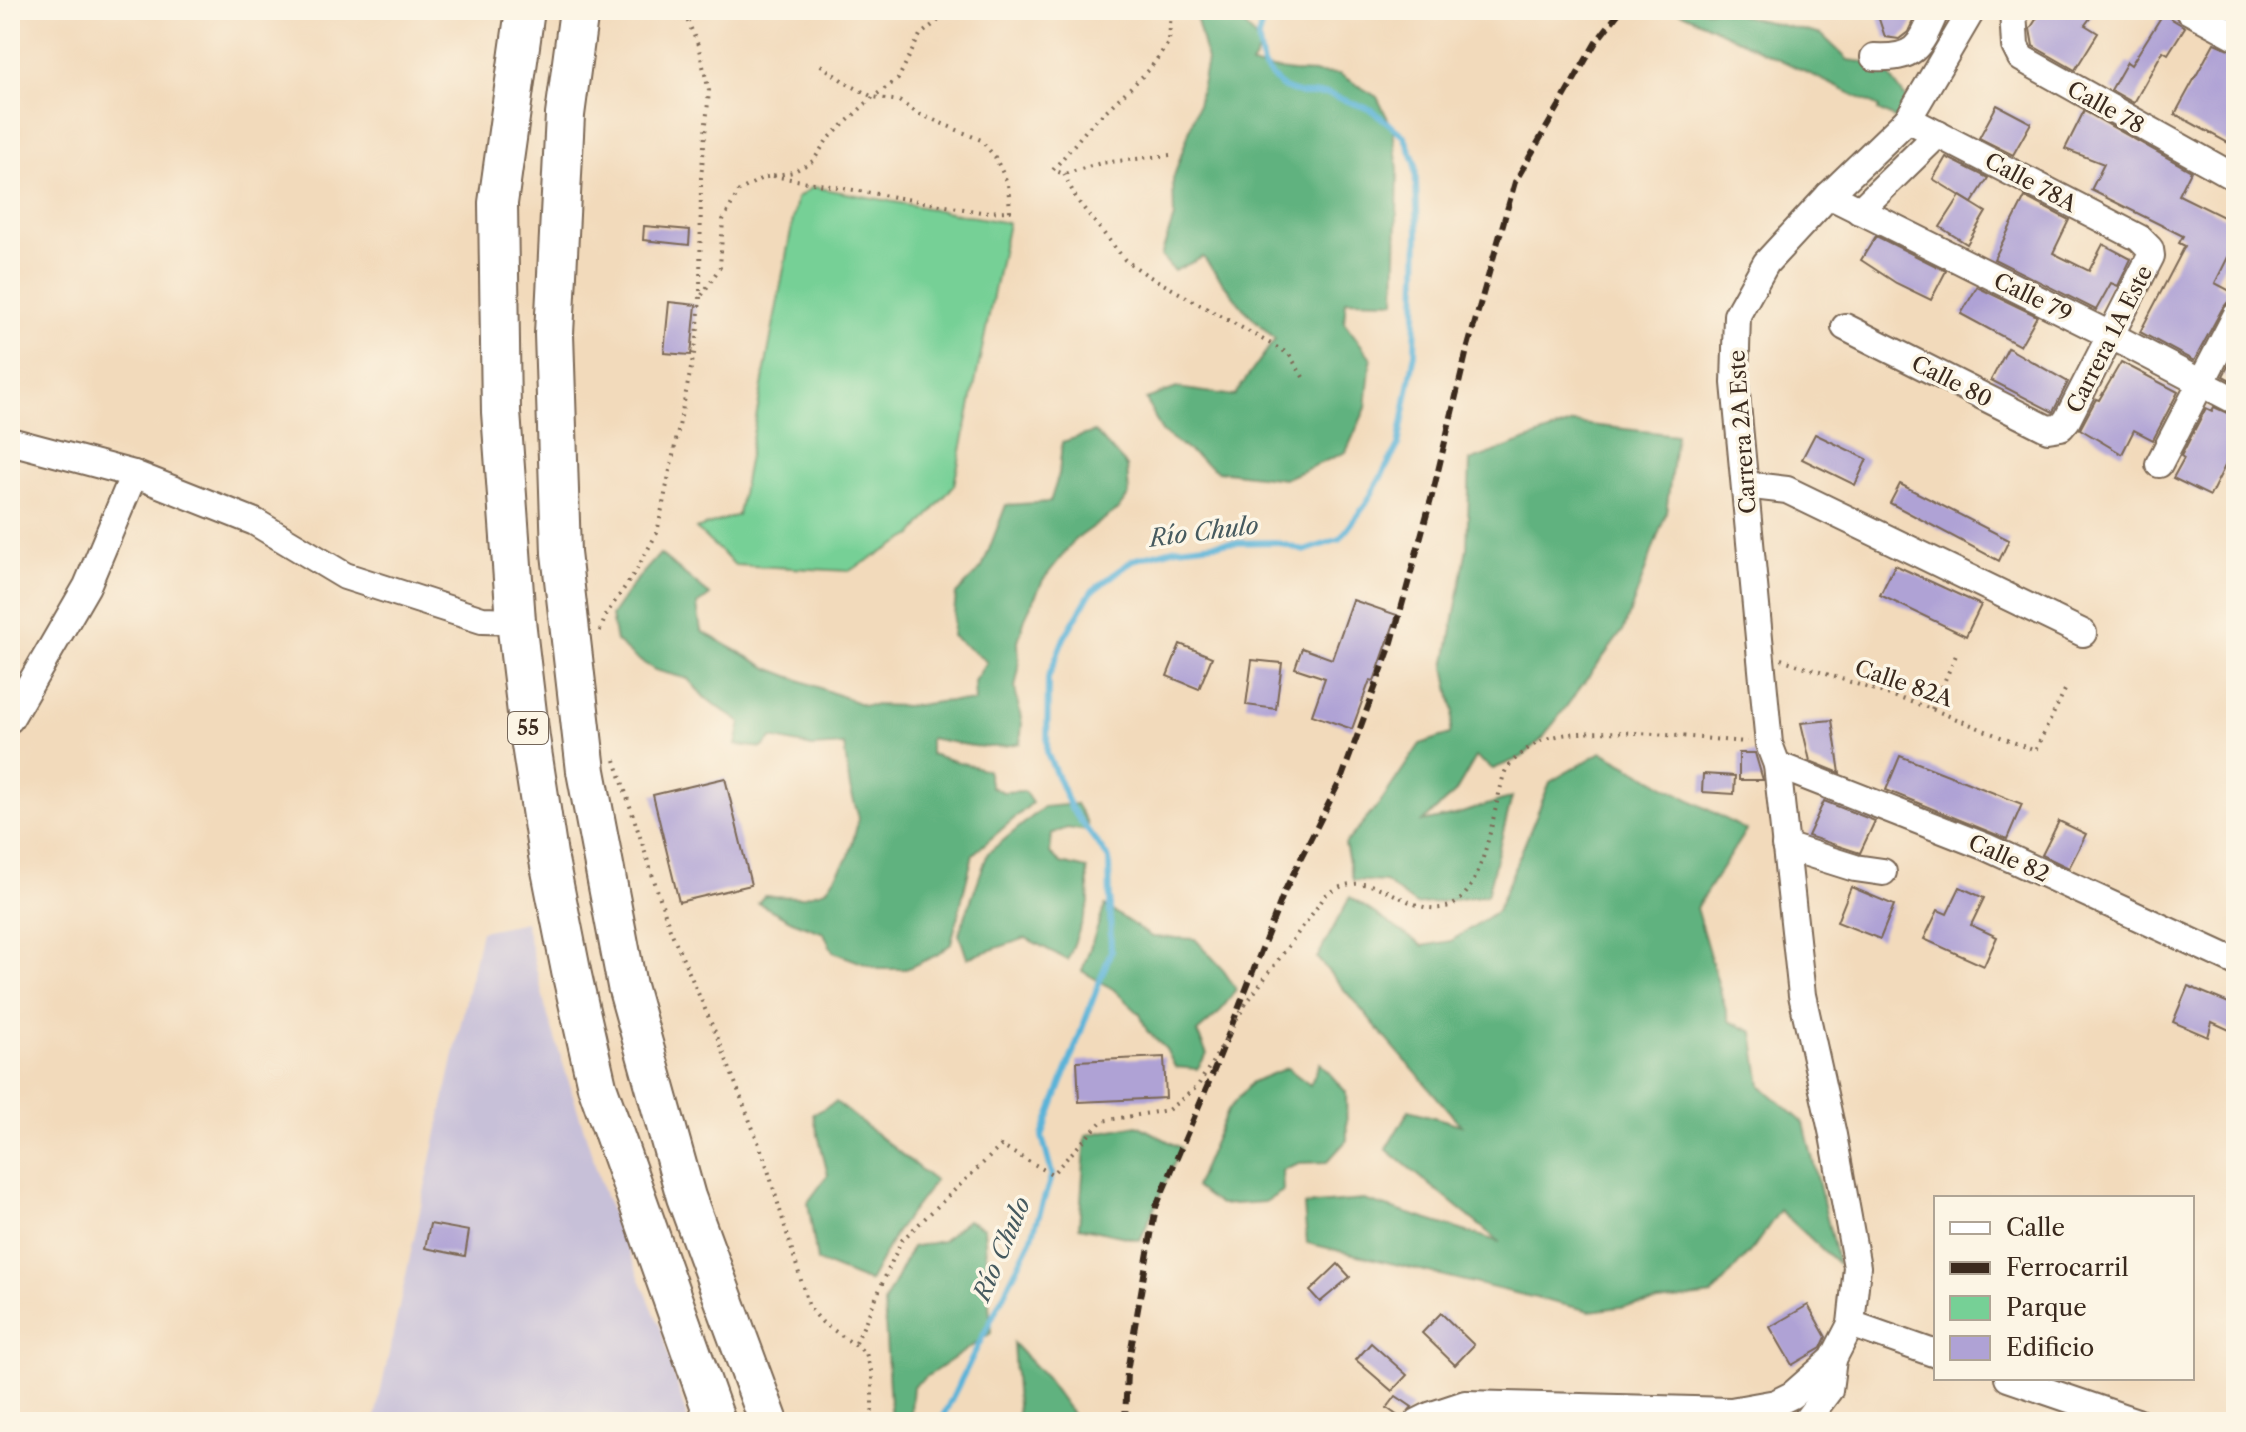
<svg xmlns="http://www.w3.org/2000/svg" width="2246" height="1432" viewBox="0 0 2246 1432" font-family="'Libre Caslon Text',serif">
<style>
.industrial{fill:#c7c0d8}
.green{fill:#76d096;stroke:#587d5a;stroke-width:2}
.forest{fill:#60b27f;stroke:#4e6e4e;stroke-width:2}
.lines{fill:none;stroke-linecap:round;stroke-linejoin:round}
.stream{stroke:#5ab3d8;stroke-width:6}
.building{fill:#afa2d5}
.minor-casing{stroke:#7b6855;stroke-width:30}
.highway-casing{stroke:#7b6855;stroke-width:42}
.path{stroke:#7b6855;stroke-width:4;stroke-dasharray:2 6;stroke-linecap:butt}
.minor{stroke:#fff;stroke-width:26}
.highway{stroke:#fff;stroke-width:38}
.rail{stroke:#3b2a1e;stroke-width:6;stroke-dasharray:12 6;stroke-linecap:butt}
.path-bridge{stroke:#7b6855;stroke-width:4;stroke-dasharray:2 6;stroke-linecap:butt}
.labels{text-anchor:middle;stroke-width:7;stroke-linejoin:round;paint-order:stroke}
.shield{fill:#fcf5e5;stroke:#75675a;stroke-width:2}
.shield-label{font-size:20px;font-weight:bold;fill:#3b2a1e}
.street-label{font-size:22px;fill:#3b2a1e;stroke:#fcf5e5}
.water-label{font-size:24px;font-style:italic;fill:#465a5f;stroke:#fcf5e5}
</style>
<rect width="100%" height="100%" fill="#fcf5e5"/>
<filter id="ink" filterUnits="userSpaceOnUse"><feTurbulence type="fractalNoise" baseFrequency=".0125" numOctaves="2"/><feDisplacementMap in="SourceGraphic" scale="16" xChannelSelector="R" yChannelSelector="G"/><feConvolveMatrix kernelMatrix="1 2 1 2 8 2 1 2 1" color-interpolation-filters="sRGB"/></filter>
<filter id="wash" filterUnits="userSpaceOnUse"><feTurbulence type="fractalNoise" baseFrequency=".006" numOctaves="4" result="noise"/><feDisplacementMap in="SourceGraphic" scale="32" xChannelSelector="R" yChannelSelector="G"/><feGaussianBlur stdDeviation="1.8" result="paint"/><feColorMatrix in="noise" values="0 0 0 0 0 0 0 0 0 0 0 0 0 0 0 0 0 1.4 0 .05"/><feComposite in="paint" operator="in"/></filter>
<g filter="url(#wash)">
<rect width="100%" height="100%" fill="#f2dabb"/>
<path class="industrial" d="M525 922 547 1013 605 1196 660 1326 688 1422H374L481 931Z"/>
<path class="green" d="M813 187 1008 223 954 485 913 535 849 571 735 565 696 529 738 515 797 198Z"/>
<g class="forest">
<path d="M1197 10H1244L1245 25 1261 46 1251 66 1293 72 1339 74 1377 97 1393 129 1398 170 1395 301 1346 300 1344 322 1371 358 1366 408 1346 452 1284 479 1217 471 1162 432 1146 399 1177 388 1234 396 1275 339 1243 308 1203 257 1174 271 1161 256 1174 217 1173 179 1198 105 1207 60 1196 16Z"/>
<path d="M1676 10H1719L1822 35 1848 60 1880 64 1912 106 1904 123 1878 110 1879 107Z"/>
<path d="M1573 423 1676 435 1666 513 1624 629 1542 739 1522 757 1493 769 1476 757 1455 793 1422 822 1455 815 1512 797 1487 895 1416 905 1385 882 1353 880 1345 844 1380 803 1420 744 1450 734 1454 712 1445 667 1467 548 1470 461Z"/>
<path d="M1095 432 1127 466 1129 495 1117 510 1075 540 1043 580 1025 618 1018 641 1019 668 1015 688 1022 724 1020 743C984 752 964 744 930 738V754L987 770 991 787 1003 792 1024 791 1032 803 973 854 951 944 937 955 906 969H878L833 952 824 933 792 921 758 903 764 896 801 897 826 890 849 856 859 818 850 788 844 745 812 747 772 738 762 748 736 745 741 723 704 697 688 679 655 670 634 657 616 641 611 616 633 584 660 554 710 595 697 605 701 631 768 668 864 705 911 706 945 701 975 702 974 681 987 662 952 636 956 594 982 568 1006 505 1050 502 1059 474 1062 442Z"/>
<path d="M1602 752 1746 830 1696 908 1729 1021 1753 1032 1761 1086 1804 1123 1838 1264 1780 1210 1754 1247 1712 1295 1590 1311 1307 1243 1304 1205 1364 1200 1500 1242 1386 1149 1409 1110 1461 1125 1317 958 1350 897 1423 946 1451 941 1497 911 1550 782Z"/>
<path d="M1076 804 1087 822 1088 831 1067 828 1052 834 1050 853 1061 863 1087 869 1089 903 1068 960 1026 938 967 958 959 934 988 853 1044 807Z"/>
<path d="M1105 906 1152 937 1195 939 1221 967 1236 989 1219 1013 1197 1032 1207 1054 1197 1069 1175 1067 1166 1049 1147 1031 1140 1014 1113 989 1082 971Z"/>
<path d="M1320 1063 1346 1092 1347 1140 1327 1162 1299 1163 1282 1170 1283 1191 1265 1202 1220 1205 1195 1187 1227 1111 1252 1082 1287 1068 1310 1085Z"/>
<path d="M836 1102 935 1181 896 1232 869 1282 817 1261 808 1202 828 1175 813 1114Z"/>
<path d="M1137 1125 1181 1148 1140 1240 1079 1227 1086 1135Z"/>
<path d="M967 1220 984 1228 991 1333 913 1386 910 1422H891L884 1303 912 1247 942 1241Z"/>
<path d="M1013 1343 1046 1378 1078 1422H1018Z"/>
</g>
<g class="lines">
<path class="stream" d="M940 1422 1031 1240 1052 1174 1042 1136 1111 951 1109 859 1071 808 1047 753 1048 678 1064 638 1091 592 1133 560 1177 548 1224 543 1276 542 1304 551 1340 539 1366 504 1398 446 1415 353 1418 232 1415 162 1404 136 1372 110 1328 94H1301L1281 87 1263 66 1258 37 1266 10"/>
</g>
<g id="blocks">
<g class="building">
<path d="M1876 10H1918L1908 32 1899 39 1885 37Z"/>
<path d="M2042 10H2096L2085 25 2098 33 2075 70 2033 46 2030 29Z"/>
<path d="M2163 14 2185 27 2168 54 2163 51 2134 103 2111 90 2127 62 2131 65Z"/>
<path d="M2214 43 2236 52V134L2230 144 2175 114Z"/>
<path d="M1997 105 2031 123 2013 155 1979 138Z"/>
<path d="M2084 111 2191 171 2179 195 2236 223V241L2215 283 2236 294V300L2228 302 2222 309 2194 361 2140 332 2185 246 2179 243 2183 236 2091 190 2104 164 2065 149Z"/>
<path d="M1946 157 1988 178 1972 203 1933 179Z"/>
<path d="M1960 196 1986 212 1967 244 1940 227Z"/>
<path d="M2025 197 2069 220 2053 253 2089 271 2103 244 2131 259 2118 286 2111 283 2096 310 1994 259Z"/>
<path d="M644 226 690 230 689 245 643 240Z"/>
<path d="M1876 236 1946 271 1931 300 1896 283 1861 260Z"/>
<path d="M1977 287 2037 316 2020 346 1961 314Z"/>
<path d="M669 302 696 305 691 355 664 353Z"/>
<path d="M2008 348 2068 382 2053 412 1991 380Z"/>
<path d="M2236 351V383L2223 376Z"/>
<path d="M2121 362 2178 392 2153 440 2134 430 2122 454 2080 429 2096 399 2099 400Z"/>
<path d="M2214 407 2236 417V457L2231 454 2210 496 2173 478 2184 458 2181 456 2206 408 2212 411Z"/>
<path d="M1815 434 1867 459 1855 485 1802 459Z"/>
<path d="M1900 484 2009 540 1999 561 1890 503Z"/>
<path d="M1895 565 1981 605 1966 636 1880 595Z"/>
<path d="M1353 600 1397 615 1374 681 1370 680 1352 729 1312 715 1325 678 1295 668 1302 648 1332 659Z"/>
<path d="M1180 644 1212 657 1199 689 1167 676Z"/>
<path d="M1252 660 1282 663 1276 709 1246 705Z"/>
<path d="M1832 720 1840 773 1810 761 1801 723Z"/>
<path d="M1739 753H1755L1763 780H1739Z"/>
<path d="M1900 756 2022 804 2007 839 1886 790Z"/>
<path d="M1703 774 1735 776 1734 794 1702 792Z"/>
<path d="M725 778 751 885 679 902 653 795Z"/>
<path d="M1824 801 1875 821 1860 853 1808 836Z"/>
<path d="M2059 821 2086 834 2069 868 2042 855Z"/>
<path d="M1851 887 1894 905 1880 939 1837 922Z"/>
<path d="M1960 887 1984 898 1971 925 1997 937 1984 966 1924 939 1938 910 1947 914Z"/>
<path d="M2188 986 2236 1006V1033L2212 1022 2208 1037 2173 1022Z"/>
<path d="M1164 1057 1166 1098 1079 1102 1077 1061Z"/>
<path d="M430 1224 469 1231 465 1256 425 1248Z"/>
<path d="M1338 1264 1350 1277 1320 1302 1310 1291Z"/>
<path d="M1808 1305 1826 1337 1821 1348 1792 1365 1770 1327Z"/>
<path d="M1441 1313 1474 1345 1455 1365 1422 1333Z"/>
<path d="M1371 1343 1407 1375 1392 1391 1356 1360Z"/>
<path d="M1396 1396 1412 1407 1402 1419 1387 1408Z"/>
</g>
</g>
</g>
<g filter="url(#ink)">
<use href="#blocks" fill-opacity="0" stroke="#7b6855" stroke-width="2"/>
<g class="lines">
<g class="minor-casing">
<g id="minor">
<path d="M2013 10 2015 46 2021 58 2236 178"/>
<path d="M2188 10 2236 36"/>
<path d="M1874 57C1917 59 1920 46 1936 10"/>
<path d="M1829 195 2110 335 2236 401"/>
<path d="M1859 211 1938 134"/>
<path d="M1845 327 2048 429 2061 427 2067 420 2151 256 2150 249 2139 238 1908 119"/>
<path d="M10 441 134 474 255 522 345 576 482 620 516 621"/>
<path d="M2159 464 2236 316"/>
<path d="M1745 485 1787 490 2083 633"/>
<path d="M10 719 87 586 134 474"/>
<path d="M1777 765 1986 847 2236 962"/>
<path d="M1785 846 1855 868 1883 872"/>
<path d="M1851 1324 1936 1354"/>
<path d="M2008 1378 2137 1422"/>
<path d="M1418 1422 1432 1415 1465 1404 1731 1411 1776 1403 1792 1395 1833 1359 1851 1324 1857 1267 1833 1135 1802 995 1777 765 1769 744 1735 383 1737 315 1766 263 1829 195 1908 119 1972 10"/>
<path d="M1805 1422 1829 1390 1833 1359"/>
</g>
</g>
<g class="highway-casing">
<g id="highway">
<path d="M525 10 498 203 501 412 516 621 530 738 548 855 571 971 597 1086 716 1422"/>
<path d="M579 10 565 115 554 334 561 553 586 771 627 986 686 1197 769 1422"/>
</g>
</g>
<g class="path">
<path d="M1170 155 1101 163 1064 174 1053 170 1088 128 1149 70 1169 42 1171 10"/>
<path d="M1064 174 1077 200 1125 260 1147 275 1289 354 1303 377"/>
<path d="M773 176 981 212 1010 211 1008 184 995 157 981 140 917 113 899 101 873 97 846 83 818 63"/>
<path d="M702 295 720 267 723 220 739 191 762 178 793 172 813 161 827 140 873 97 898 79 920 35 940 19 962 10"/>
<path d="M600 631 607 613 636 571 657 533 697 339 700 297 701 178 709 91 698 45 683 10"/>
<path d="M1781 659 1932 709 2035 751 2065 690"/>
<path d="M1932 709 1957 653"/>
<path d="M615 760 670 929 719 1041 765 1160 809 1307 822 1322 866 1353 872 1374V1422"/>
<path d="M1245 1005 1326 895C1334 890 1343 884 1353 884 1389 880 1416 920 1452 905 1482 891 1492 820 1500 790 1502 783 1503 773 1508 767 1515 757 1530 746 1541 741 1583 722 1698 739 1747 742"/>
<path d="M856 1343 901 1241 1001 1146 1052 1174 1102 1121 1168 1110 1197 1087 1221 1048"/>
</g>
<use href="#minor" class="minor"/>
<use href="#highway" class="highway"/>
<path class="rail" d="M1125 1422 1127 1371 1156 1207 1215 1068 1285 890 1342 777 1392 642 1433 492 1467 350 1515 182 1596 42 1621 10"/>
<path class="path-bridge" d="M1221 1048 1245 1005"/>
</g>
</g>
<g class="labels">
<rect class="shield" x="508" y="712" width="40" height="32" rx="6"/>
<g class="shield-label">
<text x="528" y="735">55</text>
</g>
<g class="street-label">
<text transform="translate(2106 107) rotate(29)" y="8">Calle 78</text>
<text transform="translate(2031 182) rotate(28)" y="8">Calle 78A</text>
<text transform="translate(2033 297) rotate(26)" y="8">Calle 79</text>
<text transform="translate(2109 339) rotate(-63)" y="8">Carrera 1A Este</text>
<text transform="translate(1952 381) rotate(27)" y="8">Calle 80</text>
<text transform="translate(1742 432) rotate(-94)" y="8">Carrera 2A Este</text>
<text transform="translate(1904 683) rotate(19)" y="8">Calle 82A</text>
<text transform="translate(2009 858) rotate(24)" y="8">Calle 82</text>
</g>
<g class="water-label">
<text transform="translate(1204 532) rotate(-7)" y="8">Río Chulo</text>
<text transform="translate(1002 1249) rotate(-67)" y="8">Río Chulo</text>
</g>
</g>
<rect width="2246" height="1432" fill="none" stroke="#fcf5e5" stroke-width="40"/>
<rect x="1934" y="1196" width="260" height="184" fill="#fcf5e5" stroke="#afa495" stroke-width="2"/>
<rect x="1950" y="1222" width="40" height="12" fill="#ffffff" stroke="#afa495" stroke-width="2"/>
<text x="2006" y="1236" font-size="24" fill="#3b2a1e">Calle</text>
<rect x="1950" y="1262" width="40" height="12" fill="#3b2a1e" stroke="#afa495" stroke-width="2"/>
<text x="2006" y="1276" font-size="24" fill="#3b2a1e">Ferrocarril</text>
<rect x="1950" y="1296" width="40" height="24" fill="#76d096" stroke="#afa495" stroke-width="2"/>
<text x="2006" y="1316" font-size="24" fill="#3b2a1e">Parque</text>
<rect x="1950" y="1336" width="40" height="24" fill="#afa2d5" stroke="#afa495" stroke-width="2"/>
<text x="2006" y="1356" font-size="24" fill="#3b2a1e">Edificio</text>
</svg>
